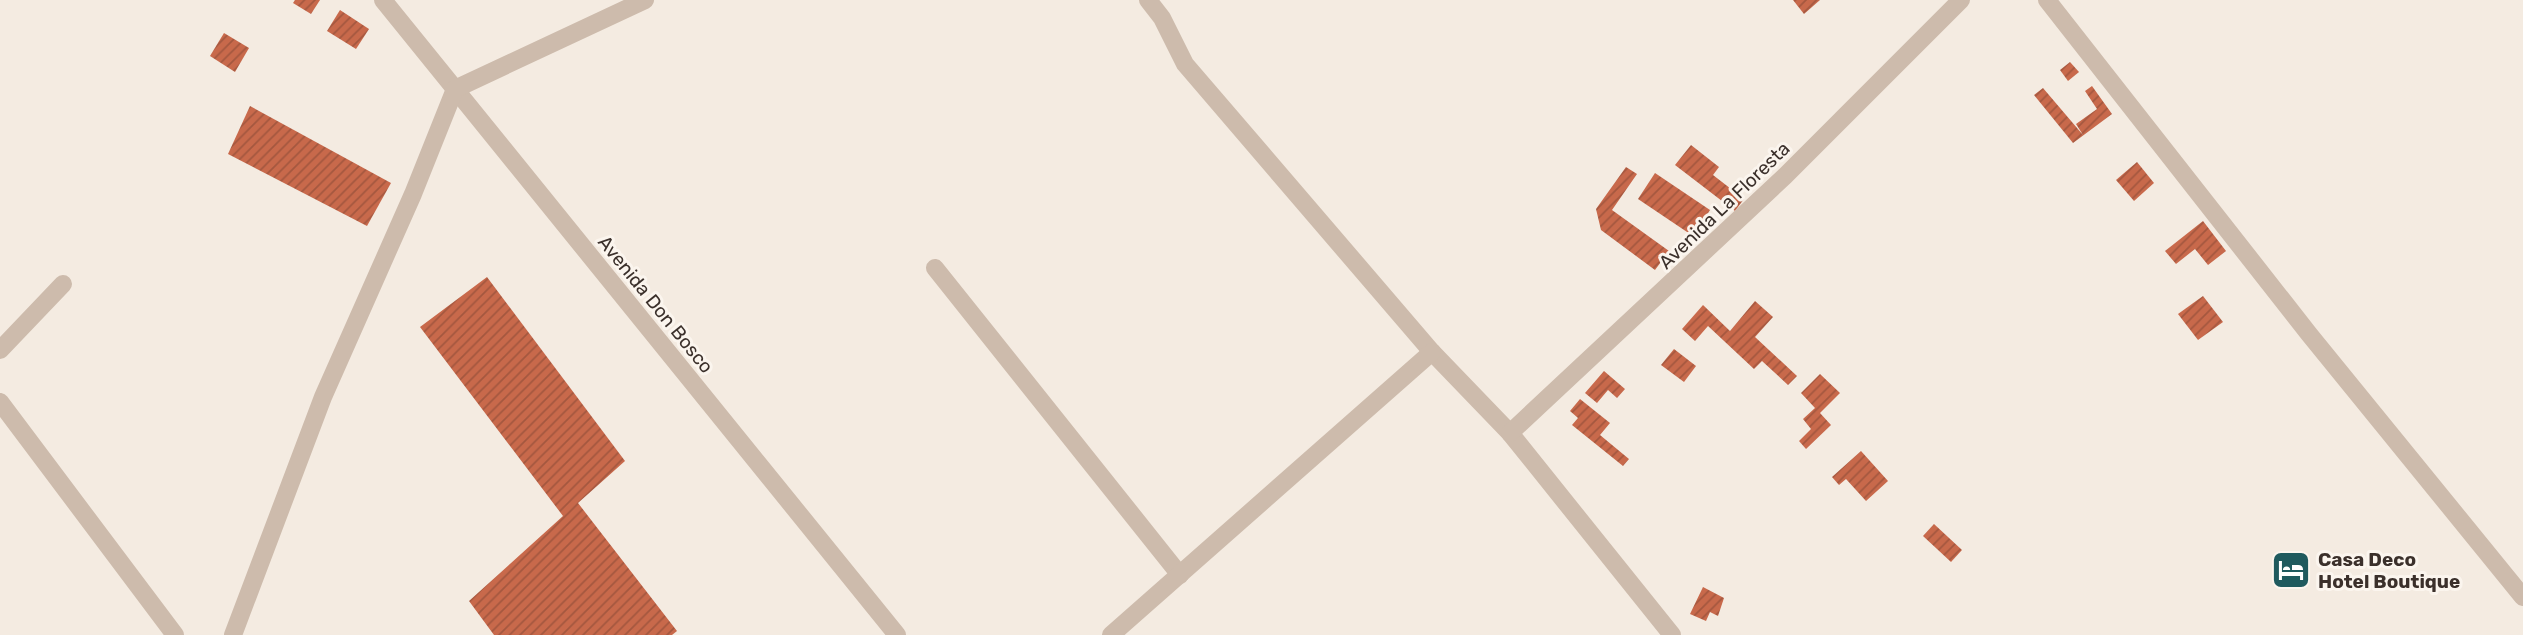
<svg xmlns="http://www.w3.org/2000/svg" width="2523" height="635" viewBox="0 0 2523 635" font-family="Rubik,sans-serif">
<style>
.building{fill:url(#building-hatch)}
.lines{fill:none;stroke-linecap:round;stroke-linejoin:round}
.minor{stroke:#cdbbac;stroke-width:18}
.labels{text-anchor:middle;stroke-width:6;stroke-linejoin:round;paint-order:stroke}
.street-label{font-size:19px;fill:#3b302b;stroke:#fbf5ee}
.poi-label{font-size:19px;font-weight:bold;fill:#3b302b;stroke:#fbf5ee;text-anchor:start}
</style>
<defs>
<pattern id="building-hatch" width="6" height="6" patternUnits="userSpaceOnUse" patternTransform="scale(1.75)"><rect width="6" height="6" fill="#c8694b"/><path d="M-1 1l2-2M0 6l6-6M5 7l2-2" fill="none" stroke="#a4573f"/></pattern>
</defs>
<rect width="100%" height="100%" fill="#f4ebe1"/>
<g class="building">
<path d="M295 0H320L311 14 293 3Z"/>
<path d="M1793 0H1820L1804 14Z"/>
<path d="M340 10 369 29 356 49 327 31Z"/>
<path d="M224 33 249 48 235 72 210 56Z"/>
<path d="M2070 62 2079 72 2068 81 2060 70Z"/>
<path d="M2092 86 2112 114 2073 143 2034 95 2043 88 2083 135 2076 124 2097 109 2085 91Z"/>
<path d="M250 106 391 183 367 226 228 154Z"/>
<path d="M1691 145 1719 167 1713 175 1744 199 1735 211 1675 165Z"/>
<path d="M2137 162 2154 183 2134 201 2116 180Z"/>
<path d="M1626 167 1637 174 1612 210 1669 251 1655 270 1601 230 1596 209Z"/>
<path d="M1655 173 1710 210 1693 236 1638 199Z"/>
<path d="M2203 221 2226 251 2208 265 2195 249 2176 264 2165 251Z"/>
<path d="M487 277 625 461 578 503 677 631 672 635H494L469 601 563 516 420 327Z"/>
<path d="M2203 296 2223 322 2198 340 2178 314Z"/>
<path d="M1755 301 1773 317 1755 337 1797 376 1788 385 1762 361 1754 369 1708 326 1695 341 1682 329 1703 305 1730 331Z"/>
<path d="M1674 349 1696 366 1684 382 1661 365Z"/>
<path d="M1604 371 1625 389 1617 398 1608 390 1597 403 1585 393Z"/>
<path d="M1820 374 1840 393 1820 413 1831 425 1806 449 1799 441 1811 429 1803 419 1815 408 1801 393Z"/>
<path d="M1580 399 1610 423 1600 435 1629 459 1623 466 1572 425 1578 418 1570 411Z"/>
<path d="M1861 451 1888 481 1866 501 1846 479 1839 485 1832 477Z"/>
<path d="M1934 524 1962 550 1951 562 1923 536Z"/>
<path d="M1703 587 1724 598 1718 616 1710 612 1706 621 1690 614Z"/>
</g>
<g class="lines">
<g class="minor">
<path d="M383 0 897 635"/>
<path d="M1148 0 1162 18 1185 64 1432 352 1510 433 1672 635"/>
<path d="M2047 0 2309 334 2523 597"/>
<path d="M935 268 1180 575"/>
<path d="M0 350 63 284"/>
<path d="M0 402 175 635"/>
<path d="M1510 433 1785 176 1961 0"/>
<path d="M233 635 323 397 413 194 455 89 645 0"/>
<path d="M1111 635 1432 352"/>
</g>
</g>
<defs>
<g id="hotel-square" transform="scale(2.0125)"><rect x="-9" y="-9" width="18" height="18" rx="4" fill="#1f5a5e" stroke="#fbf5ee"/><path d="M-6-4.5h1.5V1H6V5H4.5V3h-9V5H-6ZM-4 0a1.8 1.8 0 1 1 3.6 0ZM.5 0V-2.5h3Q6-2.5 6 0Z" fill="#fff"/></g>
</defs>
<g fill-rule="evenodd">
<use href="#hotel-square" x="2291" y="570"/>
</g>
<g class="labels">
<g class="street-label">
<text transform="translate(1724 205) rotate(-44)" y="7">Avenida La Floresta</text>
<text transform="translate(656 304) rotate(51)" y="7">Avenida Don Bosco</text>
</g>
<g class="poi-label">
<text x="2318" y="566">Casa Deco<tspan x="2318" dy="22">Hotel Boutique</tspan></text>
</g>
</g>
</svg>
